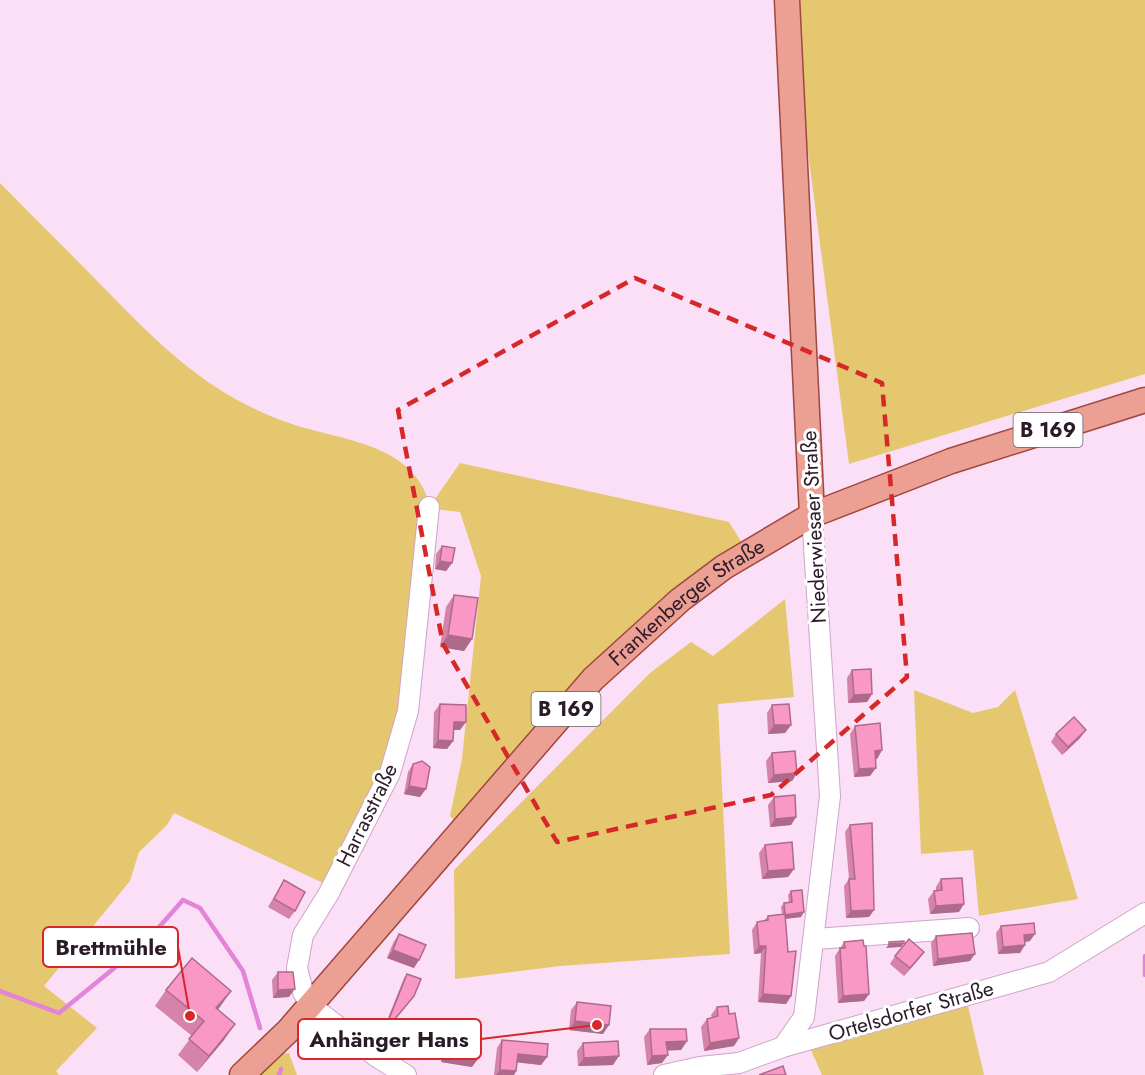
<svg xmlns="http://www.w3.org/2000/svg" width="1145" height="1075" viewBox="0 0 1145 1075" font-family="Jost,sans-serif">
<style>
.green{fill:#e5c770}
.lines{fill:none;stroke-linecap:round;stroke-linejoin:round}
.stream{stroke:#e383d9;stroke-width:4.5}
.minor-casing{stroke:#cfa4c9;stroke-width:22}
.major-casing{stroke:#a0473f;stroke-width:27}
.minor{stroke:#fff;stroke-width:20}
.major{stroke:#ec9f93;stroke-width:24}
.wall{fill:#d683a9}
.shaded-wall{fill:#ae6a8a}
.building{fill:#f998c5;stroke:#ae6a8a;stroke-width:1.5}
.marked{fill:none;stroke:#d62828;stroke-width:4.5;stroke-dasharray:12 8;stroke-linejoin:round}
.labels{text-anchor:middle;stroke-width:6;stroke-linejoin:round;paint-order:stroke}
.shield{fill:#fff;stroke:#6b5f69;stroke-width:1.5}
.shield-label{font-size:20px;font-weight:bold;fill:#2b1b29}
.street-label{font-size:21px;fill:#2b1b29;stroke:#fff}
.leader{fill:none;stroke:#d62828;stroke-width:2}
.callout-dot{fill:#d62828;stroke:#fff;stroke-width:2}
.callout{fill:#fff;stroke:#d62828;stroke-width:2}
.callout-label{font-size:22px;text-anchor:middle;font-weight:bold;fill:#2b1b29}
</style>
<rect width="100%" height="100%" fill="#fadff6"/>
<g class="green">
<path d="M788 0H1145V374L849 464Z"/>
<path d="M0 183C35 219 71 254 106 290 148 333 192 378 247 405 260 412 274 418 289 423 340 441 414 442 430 506L460 463 729 522 747 551 680 600 462 828 450 816 462 759 481 576 460 512 434 509 408 711 329 893 321 882 174 813 167 825 139 852 130 881 44 986 97 1028 56 1071 59 1075H0Z"/>
<path d="M785 599 794 697 718 704 730 954 560 966 455 979 454 870 650 673 691 642 713 656Z"/>
<path d="M914 690 973 713 998 707 1015 690 1078 899 979 916 973 850 921 854Z"/>
<path d="M968 1006 984 1075H822L811 1050Z"/>
<path d="M289 1053 297 1075H251L271 1055Z"/>
</g>
<g class="lines">
<g class="stream">
<path d="M1145 956V975"/>
<path d="M0 991 59 1013 145 943 183 900 200 908 243 971 260 1028"/>
<path d="M279 1075 281 1069"/>
</g>
<g class="minor-casing">
<g id="minor">
<path d="M815 939 969 928"/>
<path d="M783 1047 804 1017 830 796 812 515"/>
<path d="M406 1075 377 1057 310 1005 303 992 297 968 303 935 329 893 390 773 408 711 429 507"/>
<path d="M664 1075 700 1067 739 1063 783 1047 1049 972 1145 913"/>
</g>
</g>
<g class="major-casing">
<g id="major">
<path d="M787 0 812 515"/>
<path id="s1" d="M242 1075 288 1031 593 679 680 600 724 567 812 515 951 461 1145 400"/>
</g>
</g>
<use href="#minor" class="minor"/>
<use href="#major" class="major"/>
</g>
<g class="wall">
<path d="M442 546 452 563 446 571 435 569 436 554Z"/>
<path d="M454 595 472 639 464 651 440 647 446 607Z"/>
<path d="M852 670 872 694 867 702 848 703 847 678Z"/>
<path d="M440 704 460 730H453V741L447 749 433 748 434 712Z"/>
<path d="M772 705 791 725 785 733 768 734 767 713Z"/>
<path d="M855 726 882 750 877 759H875L870 776 854 777 850 734Z"/>
<path d="M1056 734 1080 738 1062 755 1051 742Z"/>
<path d="M772 753 797 773 792 781 768 783 766 761Z"/>
<path d="M413 764 420 797 404 794 408 772Z"/>
<path d="M774 797 796 817 791 825 770 827 768 805Z"/>
<path d="M850 825 874 910 869 917 846 918 844 886 849 879 845 832Z"/>
<path d="M765 845 794 869 788 877 762 879 759 853Z"/>
<path d="M941 879 959 912 930 914 928 899 934 891H936V887Z"/>
<path d="M284 880 295 911 289 919 268 907Z"/>
<path d="M791 891 801 917 785 919 791 996 786 1004 758 1002 761 953 754 954 752 930 757 922 764 921 768 916 782 914 781 907 784 903 789 902 788 895Z"/>
<path d="M1001 926 1030 941 1024 942 1020 953 998 954 996 933Z"/>
<path d="M399 934 414 968 387 958 393 943Z"/>
<path d="M936 936 970 961 933 966 931 943Z"/>
<path d="M844 942 869 994 864 1001 838 1003 835 956Z"/>
<path d="M924 952 904 976 890 964 895 956Z"/>
<path d="M278 972 289 997 273 998 272 980Z"/>
<path d="M407 974 411 1000 386 1030 384 1028 404 978Z"/>
<path d="M166 990 218 1010 224 1040 197 1072 178 1055 192 1036 155 1006Z"/>
<path d="M577 1002 603 1034 569 1030 571 1010Z"/>
<path d="M717 1007 729 1014 739 1038 734 1046 704 1051 701 1027 707 1019 712 1018 711 1015Z"/>
<path d="M428 1024 443 1041 437 1050 420 1046 423 1032Z"/>
<path d="M650 1029 687 1041 681 1050H667L662 1063 647 1065 644 1037Z"/>
<path d="M449 1038 472 1067 441 1062 443 1046Z"/>
<path d="M502 1040 547 1057 541 1065 517 1062 516 1071 514 1075H494L497 1048Z"/>
<path d="M583 1043 613 1065 578 1066 577 1051Z"/>
</g>
<g class="shaded-wall">
<path d="M440 561 452 563 446 571 435 569Z"/>
<path d="M448 635 472 639 464 651 440 647Z"/>
<path d="M872 694 867 702 848 703 854 695Z"/>
<path d="M454 722H466L460 730H448Z"/>
<path d="M774 725H791L785 733 768 734Z"/>
<path d="M1086 730 1080 738 1062 755 1068 747Z"/>
<path d="M438 740 453 741 447 749 433 748Z"/>
<path d="M882 750 877 759H869L875 751Z"/>
<path d="M876 768 870 776 854 777 859 769Z"/>
<path d="M797 773 792 781 768 783 774 775Z"/>
<path d="M409 786 426 789 420 797 404 794Z"/>
<path d="M796 817 791 825 770 827 775 819Z"/>
<path d="M794 869 788 877 762 879 768 871Z"/>
<path d="M964 904 959 912 930 914 936 906Z"/>
<path d="M874 910 869 917 846 918 851 911Z"/>
<path d="M804 912 801 917 783 919 785 915Z"/>
<path d="M1035 934 1030 941 1019 943 1024 935Z"/>
<path d="M904 943 901 947 886 948 889 944Z"/>
<path d="M1025 945 1020 953 998 954 1003 947Z"/>
<path d="M759 946H766L761 953 754 954Z"/>
<path d="M393 950 419 960 414 968 387 958Z"/>
<path d="M924 952 918 960 904 976 910 968Z"/>
<path d="M975 954 970 961 933 966 938 959Z"/>
<path d="M295 989 289 997 273 998 278 990Z"/>
<path d="M231 991 220 1007 205 1024 216 1008Z"/>
<path d="M763 994 791 996 786 1004 758 1002Z"/>
<path d="M869 994 864 1001 838 1003 843 996Z"/>
<path d="M575 1021 609 1025 603 1034 569 1030Z"/>
<path d="M235 1024 224 1040 197 1072 209 1056Z"/>
<path d="M426 1038 443 1041 437 1050 420 1046Z"/>
<path d="M739 1038 734 1046 704 1051 710 1043Z"/>
<path d="M687 1041 681 1050 660 1051 666 1042Z"/>
<path d="M446 1054 478 1059 472 1067 441 1062Z"/>
<path d="M518 1054 547 1057 541 1065 513 1062Z"/>
<path d="M668 1055 662 1063 647 1065 652 1056Z"/>
<path d="M619 1056 613 1065 578 1066 584 1058Z"/>
<path d="M500 1070 516 1071 514 1075H496Z"/>
</g>
<g class="building">
<path d="M442 546 455 548 452 563 440 561Z"/>
<path d="M454 595 478 598 472 639 448 635Z"/>
<path d="M871 669 872 694 854 695 852 670Z"/>
<path d="M440 704 466 705V722H454L453 741 438 740Z"/>
<path d="M789 704 791 725H774L772 705Z"/>
<path d="M1074 717 1086 730 1068 747 1056 734Z"/>
<path d="M880 723 882 750 875 751 876 768 859 769 855 726Z"/>
<path d="M795 751 797 773 774 775 772 753Z"/>
<path d="M422 761 430 767 426 789 409 786 413 764Z"/>
<path d="M795 795 796 817 775 819 774 797Z"/>
<path d="M872 823 874 910 851 911 849 879H855L850 825Z"/>
<path d="M792 842 794 869 768 871 765 845Z"/>
<path d="M962 878 964 904 936 906 934 891 942 890 941 879Z"/>
<path d="M284 880 305 892 295 911 274 899Z"/>
<path d="M802 890 804 912 785 915 784 903 792 902 791 891Z"/>
<path d="M785 914 788 952 796 951 791 996 763 994 766 946H759L757 922 768 920V916Z"/>
<path d="M1034 923 1035 934 1024 935 1025 945 1003 947 1001 926Z"/>
<path d="M972 933 975 954 938 959 936 936Z"/>
<path d="M399 934 426 945 419 960 393 950Z"/>
<path d="M909 939 924 952 910 968 895 956Z"/>
<path d="M863 940 864 946H866L869 994 843 996 840 948H845L844 942Z"/>
<path d="M904 941V943L889 944V942Z"/>
<path d="M192 958 231 991 216 1008 235 1024 209 1056 189 1039 204 1021 166 990Z"/>
<path d="M278 972H293L295 989 278 990Z"/>
<path d="M407 974 421 979 414 996 389 1026 387 1024Z"/>
<path d="M577 1002 611 1006 609 1025 575 1021Z"/>
<path d="M728 1006 729 1014 735 1013 739 1038 710 1043 707 1019 718 1016 717 1007Z"/>
<path d="M650 1029H686L687 1041 666 1042 668 1055 652 1056Z"/>
<path d="M502 1040 548 1044 547 1057 518 1054 516 1071 500 1070Z"/>
<path d="M618 1041 619 1056 584 1058 583 1043Z"/>
<path d="M783 1066 786 1075H759Z"/>
</g>
<path class="marked" d="M635 278 882 383 907 677 771 795 557 842 443 644 398 410Z"/>
<g class="labels">
<g class="shield">
<rect x="1013.5" y="413" width="69" height="34" rx="4.5"/>
<rect x="531.5" y="692" width="69" height="34" rx="4.5"/>
</g>
<g class="shield-label">
<text x="1048" y="437">B 169</text>
<text x="566" y="716">B 169</text>
</g>
<g class="street-label">
<text transform="translate(814 527) rotate(-93)" y="7">Niederwiesaer Straße</text>
<text dy="7" stroke="none"><textPath href="#s1" startOffset="651">Frankenberger Straße</textPath></text>
<text transform="translate(367 815) rotate(-64)" y="7">Harrasstraße</text>
<text transform="translate(911 1011) rotate(-16)" y="7">Ortelsdorfer Straße</text>
</g>
</g>
<path class="leader" d="M190 1016L178 947M597 1025L481 1039"/>
<g class="callout-dot">
<circle cx="190" cy="1016" r="6"/>
<circle cx="597" cy="1025" r="6"/>
</g>
<g class="callout">
<rect x="43" y="927" width="135" height="40" rx="6"/>
<rect x="298" y="1019" width="183" height="40" rx="6"/>
</g>
<g class="callout-label">
<text x="111" y="955">Brettmühle</text>
<text x="389" y="1047">Anhänger Hans</text>
</g>
</svg>
